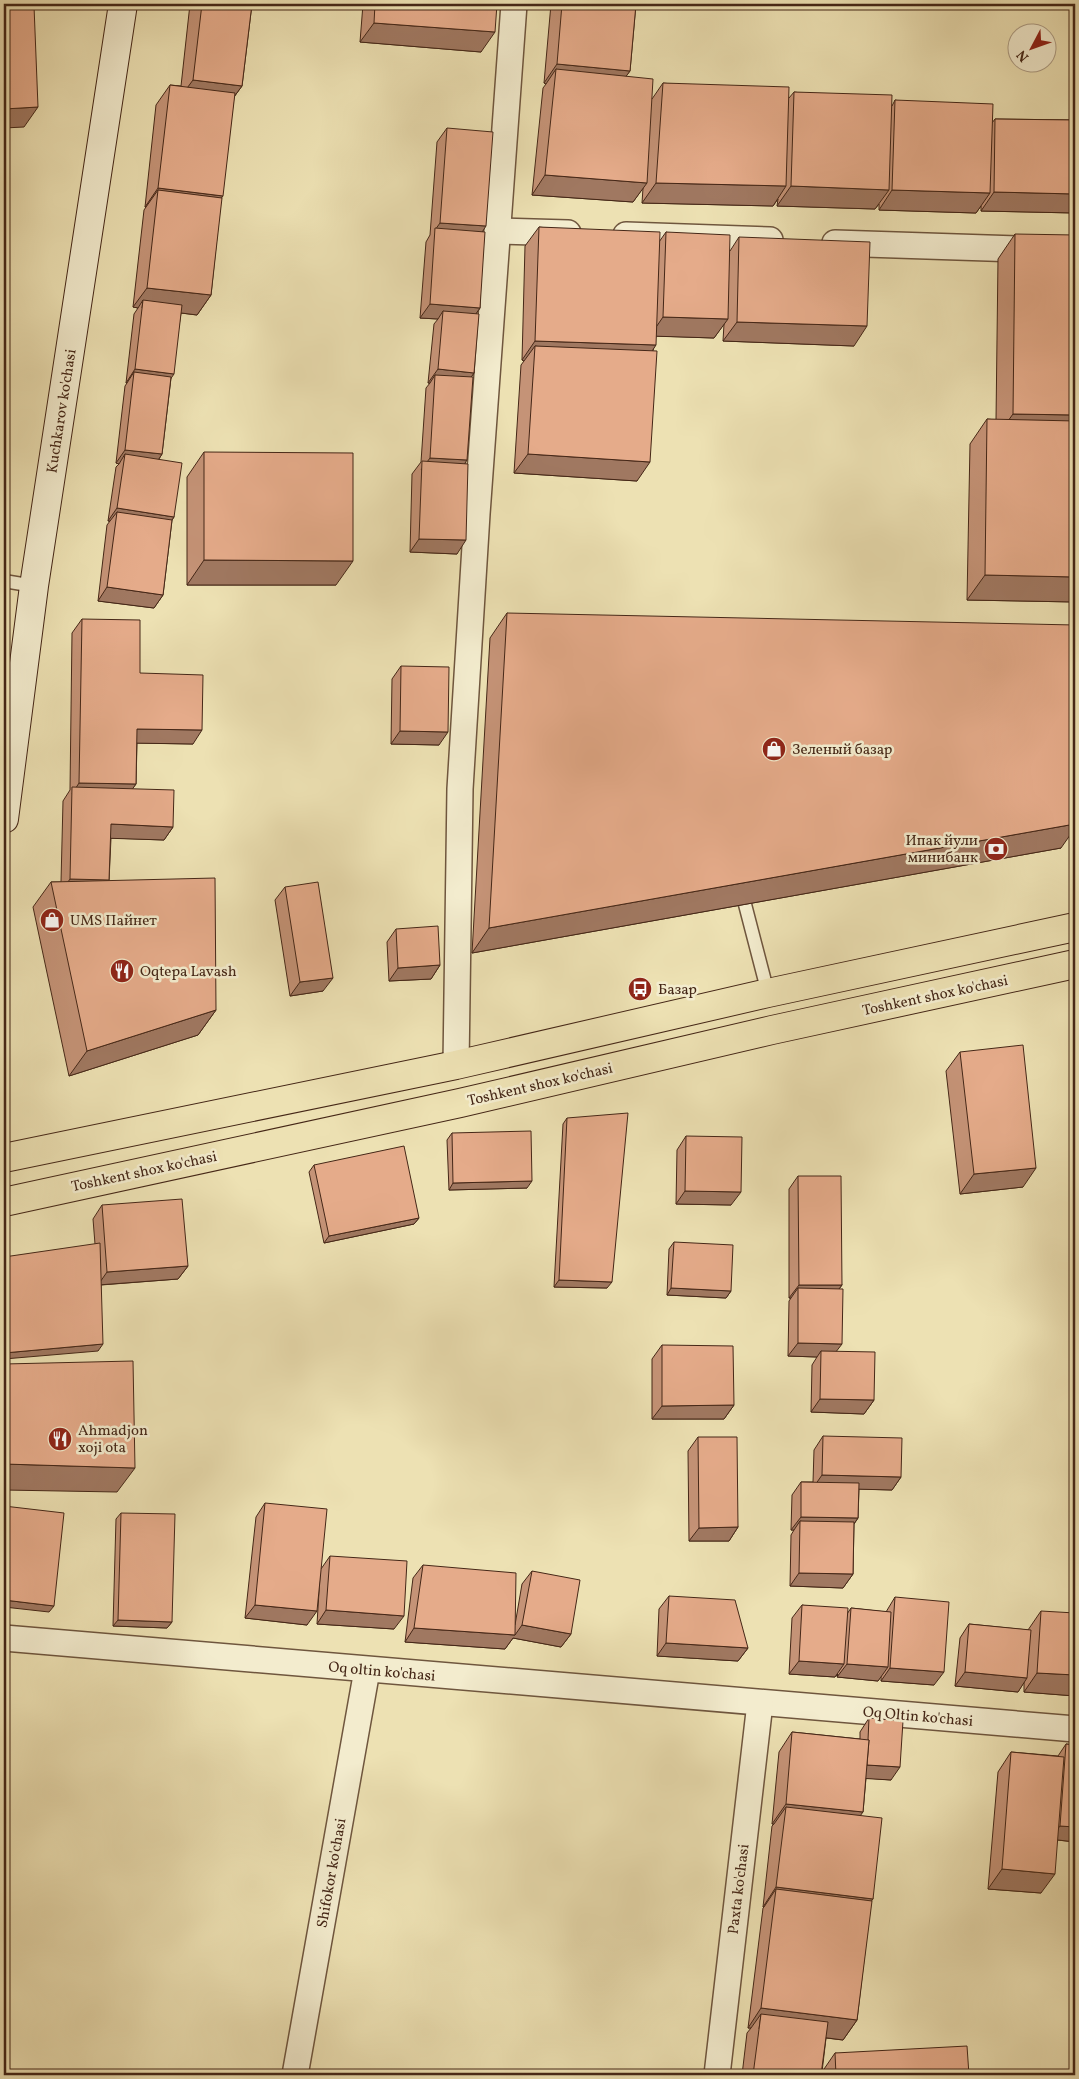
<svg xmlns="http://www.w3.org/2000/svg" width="1079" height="2079" viewBox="0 0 1079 2079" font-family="Vollkorn,serif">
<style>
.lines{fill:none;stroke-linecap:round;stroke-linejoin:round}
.lane-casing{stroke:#6f563e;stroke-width:15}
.street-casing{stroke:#6f563e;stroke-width:28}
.secondary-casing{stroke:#452717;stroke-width:30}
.primary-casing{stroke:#452717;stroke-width:30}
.lane{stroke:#f3ecce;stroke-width:12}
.street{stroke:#f3ecce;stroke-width:25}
.secondary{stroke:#f3ecce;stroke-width:28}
.primary{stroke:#ede1b3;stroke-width:28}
.wall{fill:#c59377;stroke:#452717}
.shaded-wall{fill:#a07861;stroke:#452717}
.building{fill:#e5ab8a;stroke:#452717}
.labels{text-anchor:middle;stroke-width:5;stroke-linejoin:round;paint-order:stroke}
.street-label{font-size:15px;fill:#452717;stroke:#f3ecce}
.poi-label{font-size:15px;fill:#452717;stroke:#f3ecce;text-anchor:start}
</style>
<rect width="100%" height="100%" fill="#ede1b3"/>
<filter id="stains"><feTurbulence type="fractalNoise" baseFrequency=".004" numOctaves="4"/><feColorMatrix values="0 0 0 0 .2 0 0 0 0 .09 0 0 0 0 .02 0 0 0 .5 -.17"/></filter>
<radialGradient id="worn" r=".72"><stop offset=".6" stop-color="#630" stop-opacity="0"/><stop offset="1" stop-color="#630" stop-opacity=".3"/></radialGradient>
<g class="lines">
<g class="lane-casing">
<g id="lane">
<path d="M4 581 34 586"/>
<path d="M741 889 768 993"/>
</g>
</g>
<g class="street-casing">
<g id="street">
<path d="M497 231 568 233"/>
<path d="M626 235 770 240"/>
<path d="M835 243 1075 251"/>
<path d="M456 1065 460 789 477 514 514 4"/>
<path d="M4 1638 1075 1729"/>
<path d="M295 2075 367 1670"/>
<path d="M717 2075 760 1703"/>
</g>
</g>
<g class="secondary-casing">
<path id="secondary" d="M4 819 34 586 123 4"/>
</g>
<g class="primary-casing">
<g id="primary">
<path d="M4 1158 456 1065 768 993 1075 927"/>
<path d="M4 1202 460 1103 772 1030 1075 964"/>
</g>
</g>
<use href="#lane" class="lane"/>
<use href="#street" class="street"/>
<use href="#secondary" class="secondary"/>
<use href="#primary" class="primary"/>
</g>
<g class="wall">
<path d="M190 4H252L242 86 234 97 221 198 211 295 197 315 181 313 171 378 162 454 159 459 174 517 172 520 163 595 154 608 98 601 107 525 110 521H108L116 467 119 464 116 463 125 386 127 383H126L134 314 138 308 133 307 144 210 146 207H145L156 105 170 85 181 86Z"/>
<path d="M363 4H497L481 52 360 42Z"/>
<path d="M551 4H636L630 71 626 76 652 99 663 83 789 98 794 92 892 106 895 100 992 123 995 119 1075 120V213L981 211V206L976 213 879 210V204L875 209 777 206 778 199 773 206 642 203 643 188 633 202 532 195 543 88 546 84 544 83Z"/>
<path d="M447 128 482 232 480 308 476 314 474 373 471 377 465 464 457 554 410 552 412 474 421 462 426 388 430 383H428L434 324 438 319 420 318 426 242 430 235 437 142Z"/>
<path d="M539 227 659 242 666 232 730 251 739 237 854 346 723 341 724 324 714 338 656 336 653 351 637 481 514 473 521 365 524 361 522 360 525 246Z"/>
<path d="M1015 234 1075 602 967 600 970 444 987 419 996 420 998 259Z"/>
<path d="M204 452 336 585H187V477Z"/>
<path d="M507 613 1061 848 472 953 490 638Z"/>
<path d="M82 619 140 673 193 744 137 743 136 784 132 789 173 827 164 840 111 838 109 881 216 1010 198 1035 69 1076 33 907 51 882H61L63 801 70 790 72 633Z"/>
<path d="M401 666 439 745 391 744 392 679Z"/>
<path d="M285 887 323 991 290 996 275 900Z"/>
<path d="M396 929 440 965 431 979 389 981 387 942Z"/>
<path d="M960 1052 1023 1187 960 1194 946 1071Z"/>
<path d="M567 1118 607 1288 554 1287 563 1124Z"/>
<path d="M452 1133 527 1188 449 1190 447 1140Z"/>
<path d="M686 1136 731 1205 676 1204 677 1150Z"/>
<path d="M314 1165 419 1218 414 1224 324 1243 309 1172Z"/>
<path d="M798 1176 842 1285 839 1289 836 1352 874 1400 864 1414 811 1412 812 1365 817 1357 788 1356 789 1301 791 1298H789V1189Z"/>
<path d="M102 1205 188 1266 178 1279 101 1285 98 1351 95 1244 93 1219Z"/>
<path d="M674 1242 731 1291 726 1298 667 1295 669 1249Z"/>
<path d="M662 1345 734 1405 724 1419H652V1359Z"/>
<path d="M823 1436 901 1477 892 1490 859 1489 858 1518 854 1524 853 1574 843 1588 790 1586 791 1535 794 1530H791L792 1495 801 1482H813L814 1450Z"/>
<path d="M698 1437 738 1527 729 1541H689L688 1451Z"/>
<path d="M265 1503 321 1569 330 1556 394 1629 317 1624 320 1575 307 1625 245 1618 256 1517Z"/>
<path d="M121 1513 172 1622 167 1628 113 1626 116 1519Z"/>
<path d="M423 1565 515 1625 522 1584 532 1571 571 1634 561 1647 513 1638 505 1649 405 1642 413 1578Z"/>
<path d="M669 1596 748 1648 738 1661 657 1656 659 1609Z"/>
<path d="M895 1597 934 1685 881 1681V1676L878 1681 837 1677 838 1674 835 1677 789 1674 792 1618 802 1605 847 1614 851 1608 886 1612Z"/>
<path d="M1041 1611 1075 1696 1024 1692V1682L1018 1692 955 1686 960 1638 969 1624 1028 1630Z"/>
<path d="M869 1718 891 1780 866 1778 863 1812 860 1815 873 1899 871 1901 857 2020 843 2040 826 2038 822 2072 835 2053 969 2075H742L747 2033 751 2028H748L763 1908 764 1907H763L772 1826 774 1824H772L779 1752 792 1732 860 1739V1732Z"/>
<path d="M1066 1744 1075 1745V1842L1057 1840 1041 1893 988 1889 998 1772 1011 1752 1058 1756Z"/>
</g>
<g class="shaded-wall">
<path d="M57 4H79L77 7Z"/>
<path d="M374 23 495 32 481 52 360 42Z"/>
<path d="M557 64 630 71 616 90 556 69 546 84 544 83Z"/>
<path d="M193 80 242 86 228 105 179 99Z"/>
<path d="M38 107 24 127 4 128V109Z"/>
<path d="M545 175 647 183 633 202 532 195Z"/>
<path d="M656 183 786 186 773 206 642 203Z"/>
<path d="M791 186 889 190 875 209 777 206Z"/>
<path d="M158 188 223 196 209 215 158 190 146 207H145Z"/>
<path d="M892 190 990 193 976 213 879 210Z"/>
<path d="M994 192 1075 194V213L981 211Z"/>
<path d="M440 223 486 226 477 240 435 230Z"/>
<path d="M147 288 211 295 197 315 142 308 143 300 138 308 133 307Z"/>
<path d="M430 304 480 308 470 322 443 311 438 319 420 318Z"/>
<path d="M663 317 728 319 714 338 650 336Z"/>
<path d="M737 322 867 326 854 346 723 341Z"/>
<path d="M535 341 656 345 643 365 535 346 524 361 522 360Z"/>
<path d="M135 369 174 374 165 387 134 372 127 383H126Z"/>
<path d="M438 369 474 373 465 386 435 375 430 383H428Z"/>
<path d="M1013 414 1075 415V440L995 439Z"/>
<path d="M125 450 162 454 153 468 125 454 119 464 116 463Z"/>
<path d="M528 454 650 462 637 481 514 473Z"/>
<path d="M430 458 467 460 458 474 421 470Z"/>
<path d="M117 508 174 517 165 530 117 512 110 521H108Z"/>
<path d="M419 539 466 540 457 554 410 552Z"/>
<path d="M204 560 353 561 336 585H187Z"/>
<path d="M985 575 1075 577V602L967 600Z"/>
<path d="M107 587 163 595 154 608 98 601Z"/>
<path d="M137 729 202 730 193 744 128 743Z"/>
<path d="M400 731 448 732 439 745 391 744Z"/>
<path d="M79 783 136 784 126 798 72 794Z"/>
<path d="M111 824 173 827 164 840 102 838Z"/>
<path d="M1075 824V828L1061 848 472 953 489 928Z"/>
<path d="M70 879 109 880 61 892Z"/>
<path d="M440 965 431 979 389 981 398 968Z"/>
<path d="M333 978 323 991 290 996 300 982Z"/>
<path d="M216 1010 198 1035 69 1076 87 1051Z"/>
<path d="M1036 1168 1023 1187 960 1194 974 1174Z"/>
<path d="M532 1181 527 1188 449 1190 453 1183Z"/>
<path d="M685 1191 741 1192 731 1205 676 1204Z"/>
<path d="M419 1218 414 1224 324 1243 329 1236Z"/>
<path d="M188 1266 178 1279 98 1285 107 1272Z"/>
<path d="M559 1280 612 1282 607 1288 554 1287Z"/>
<path d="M799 1285H842L832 1298 798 1288 791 1298H789Z"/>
<path d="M671 1288 731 1291 726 1298 667 1295Z"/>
<path d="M798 1343 842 1344 832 1357 821 1351 817 1357 788 1356Z"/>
<path d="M103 1344 98 1351 4 1359V1353Z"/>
<path d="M820 1399 874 1400 864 1414 811 1412Z"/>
<path d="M734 1405 724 1419H652L662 1406Z"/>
<path d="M4 1464 135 1468 117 1492 4 1490Z"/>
<path d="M822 1475 901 1477 892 1490 813 1488Z"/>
<path d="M801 1517 858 1518 849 1531 800 1521 794 1530H791Z"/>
<path d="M738 1527 729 1541H689L699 1528Z"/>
<path d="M799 1573 853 1574 843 1588 790 1586Z"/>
<path d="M4 1600 54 1606 49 1612 4 1607Z"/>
<path d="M255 1605 317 1611 307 1625 245 1618Z"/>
<path d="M326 1610 404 1616 394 1629 317 1624Z"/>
<path d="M118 1620 172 1622 167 1628 113 1626Z"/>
<path d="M522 1625 571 1634 561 1647 513 1638 505 1649 405 1642 414 1628 515 1635Z"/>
<path d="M666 1643 748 1648 738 1661 657 1656Z"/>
<path d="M799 1661 844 1664 835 1677 789 1674Z"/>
<path d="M847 1664 888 1667 878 1681 837 1677Z"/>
<path d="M890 1668 944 1672 934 1685 881 1681Z"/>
<path d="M965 1672 1027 1678 1018 1692 955 1686Z"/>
<path d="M1037 1673 1075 1675V1696L1024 1692Z"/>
<path d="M866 1765 900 1767 891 1780 857 1778Z"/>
<path d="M786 1804 863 1812 849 1831 786 1807 774 1824H772Z"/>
<path d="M1060 1826 1075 1827V1842L1050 1839Z"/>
<path d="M1002 1869 1055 1874 1041 1893 988 1889Z"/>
<path d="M776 1887 873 1899 859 1918 776 1889 764 1907H763Z"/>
<path d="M761 2008 857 2020 843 2040 759 2029 761 2014 751 2028H748Z"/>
</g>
<g class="building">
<path d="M202 4H252L242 86 193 80Z"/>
<path d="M375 4H497L495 32 374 23Z"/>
<path d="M562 4H636L630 71 557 64Z"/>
<path d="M34 6 38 107 4 109V7Z"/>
<path d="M556 69 653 79 647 183 545 175Z"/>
<path d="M663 83 789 87 786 186 656 183Z"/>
<path d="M170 85 235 93 223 196 158 188Z"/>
<path d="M794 92 892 95 889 190 791 186Z"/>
<path d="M895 100 993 104 990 193 892 190Z"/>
<path d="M995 119 1075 120V194L994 192Z"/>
<path d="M447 128 493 132 486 226 440 223Z"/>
<path d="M158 190 222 198 211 295 147 288Z"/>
<path d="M539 227 660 232 656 345 535 341Z"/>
<path d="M435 228 485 232 480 308 430 304Z"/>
<path d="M666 232 730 235 728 319 663 317Z"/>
<path d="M1015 234 1075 235V415L1013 414Z"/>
<path d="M739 237 870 242 867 326 737 322Z"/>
<path d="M143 300 182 305 174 374 135 369Z"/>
<path d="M443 311 479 314 474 373 438 369Z"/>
<path d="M535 346 657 351 650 462 528 454Z"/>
<path d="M134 372 171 377 162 454 125 450Z"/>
<path d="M435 375 473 377 467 460 430 458Z"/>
<path d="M987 419 1075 421V577L985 575Z"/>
<path d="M204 452 353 453V561L204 560Z"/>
<path d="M125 454 182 463 174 517 117 508Z"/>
<path d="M422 461 468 464 466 540 419 539Z"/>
<path d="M117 512 172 520 163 595 107 587Z"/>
<path d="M507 613 1075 625V824L489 928Z"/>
<path d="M82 619 140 620V673L203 675 202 730 137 729 136 784 79 783Z"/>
<path d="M401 666 449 667 448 732 400 731Z"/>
<path d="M72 787 174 790 173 827 111 824 109 880 70 879Z"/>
<path d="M215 878 216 1010 87 1051 51 882Z"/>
<path d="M318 882 333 978 300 982 285 887Z"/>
<path d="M438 926 440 965 398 968 396 929Z"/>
<path d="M1023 1045 1036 1168 974 1174 960 1052Z"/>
<path d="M628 1113 612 1282 559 1280 567 1118Z"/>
<path d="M531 1131 532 1181 453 1183 452 1133Z"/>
<path d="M686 1136 742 1137 741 1192 685 1191Z"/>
<path d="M404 1146 419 1218 329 1236 314 1165Z"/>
<path d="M798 1176H841L842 1285H799Z"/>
<path d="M182 1199 188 1266 107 1272 102 1205Z"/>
<path d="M674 1242 733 1245 731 1291 671 1288Z"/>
<path d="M100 1243 103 1344 4 1353V1257Z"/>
<path d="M798 1288 843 1289 842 1344 798 1343Z"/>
<path d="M662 1345 733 1346 734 1405 662 1406Z"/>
<path d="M821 1351 875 1352 874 1400 820 1399Z"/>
<path d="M133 1361 135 1468 4 1464V1364Z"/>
<path d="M823 1436 902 1438 901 1477 822 1475Z"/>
<path d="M698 1437H737L738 1527 699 1528Z"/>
<path d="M801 1482 859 1483 858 1518 801 1517Z"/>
<path d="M265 1503 327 1509 317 1611 255 1605Z"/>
<path d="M4 1506 64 1513 54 1606 4 1600Z"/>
<path d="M121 1513 175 1514 172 1622 118 1620Z"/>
<path d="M800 1521 854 1522 853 1574 799 1573Z"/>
<path d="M330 1556 407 1561 404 1616 326 1610Z"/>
<path d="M423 1565 516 1573 515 1635 414 1628Z"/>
<path d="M532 1571 580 1580 571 1634 522 1625Z"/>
<path d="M669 1596 735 1600 748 1648 666 1643Z"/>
<path d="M895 1597 949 1602 944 1672 890 1668Z"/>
<path d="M802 1605 848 1608 844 1664 799 1661Z"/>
<path d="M851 1608 891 1612 888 1667 847 1664Z"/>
<path d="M1041 1611 1075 1613V1675L1037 1673Z"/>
<path d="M969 1624 1031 1630 1027 1678 965 1672Z"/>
<path d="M869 1718 903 1721 900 1767 867 1765 869 1740H868Z"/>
<path d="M792 1732 869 1740 863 1812 786 1804Z"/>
<path d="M1066 1744 1075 1745V1827L1060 1826Z"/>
<path d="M1011 1752 1064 1757 1055 1874 1002 1869Z"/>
<path d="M786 1807 882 1818 873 1899 776 1887Z"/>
<path d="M776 1889 872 1901 857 2020 761 2008Z"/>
<path d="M761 2014 828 2022 821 2075H753Z"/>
<path d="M967 2046 969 2075H836L835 2053Z"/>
</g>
<defs>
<g id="shop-disc" transform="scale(1.25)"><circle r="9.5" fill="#8f2418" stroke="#f3ecce"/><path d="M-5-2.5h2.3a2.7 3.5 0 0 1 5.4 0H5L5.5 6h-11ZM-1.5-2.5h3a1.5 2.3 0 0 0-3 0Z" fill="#fff"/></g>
<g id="bank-disc" transform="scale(1.25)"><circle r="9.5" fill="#8f2418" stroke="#f3ecce"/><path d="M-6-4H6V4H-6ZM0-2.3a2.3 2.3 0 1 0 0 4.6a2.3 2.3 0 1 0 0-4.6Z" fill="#fff"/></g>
<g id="restaurant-disc" transform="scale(1.25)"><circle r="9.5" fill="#8f2418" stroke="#f3ecce"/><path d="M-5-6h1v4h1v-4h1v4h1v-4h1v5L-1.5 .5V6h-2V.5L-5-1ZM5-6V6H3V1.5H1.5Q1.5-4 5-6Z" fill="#fff"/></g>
<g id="bus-disc" transform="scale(1.25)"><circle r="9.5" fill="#8f2418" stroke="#f3ecce"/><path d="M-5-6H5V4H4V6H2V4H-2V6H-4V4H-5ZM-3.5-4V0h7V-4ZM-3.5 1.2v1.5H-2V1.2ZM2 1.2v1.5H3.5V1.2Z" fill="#fff"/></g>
</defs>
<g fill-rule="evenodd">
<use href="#shop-disc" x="774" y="749"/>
<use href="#bank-disc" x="996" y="849"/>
<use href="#shop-disc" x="52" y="920"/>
<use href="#restaurant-disc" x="122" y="971"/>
<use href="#bus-disc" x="640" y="989"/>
<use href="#restaurant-disc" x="60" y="1439"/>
</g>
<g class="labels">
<g class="street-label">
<text transform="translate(61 411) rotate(-81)" y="5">Kuchkarov ko'chasi</text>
<text transform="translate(935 995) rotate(-12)" y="5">Toshkent shox ko'chasi</text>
<text transform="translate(540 1084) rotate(-13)" y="5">Toshkent shox ko'chasi</text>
<text transform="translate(144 1171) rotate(-12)" y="5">Toshkent shox ko'chasi</text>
<text transform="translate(382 1671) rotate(5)" y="5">Oq oltin ko'chasi</text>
<text transform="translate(918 1716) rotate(5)" y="5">Oq Oltin ko'chasi</text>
<text transform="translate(331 1873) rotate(-80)" y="5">Shifokor ko'chasi</text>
<text transform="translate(738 1889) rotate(-83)" y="5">Paxta ko'chasi</text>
</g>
<g class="poi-label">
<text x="792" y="754">Зеленый базар</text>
<text x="978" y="845" text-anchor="end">Ипак йули<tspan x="978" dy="17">минибанк</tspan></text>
<text x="70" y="925">UMS Пайнет</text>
<text x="140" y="976">Oqtepa Lavash</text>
<text x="658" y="994">Базар</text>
<text x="78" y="1435">Ahmadjon<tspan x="78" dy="17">xoji ota</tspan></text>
</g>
</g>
<rect width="1079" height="2079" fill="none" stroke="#ede1b3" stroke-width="20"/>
<rect x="5" y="5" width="1069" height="2069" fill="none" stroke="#452717" stroke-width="2.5"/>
<rect x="10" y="10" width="1059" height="2059" fill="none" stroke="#452717"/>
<g transform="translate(1032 48) rotate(229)"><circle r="24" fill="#f3ecce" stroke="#ad9d85"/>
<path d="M0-4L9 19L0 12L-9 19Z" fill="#8f2418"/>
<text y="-8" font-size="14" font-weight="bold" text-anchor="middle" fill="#452717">N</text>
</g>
<rect width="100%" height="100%" filter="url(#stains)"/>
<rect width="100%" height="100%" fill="url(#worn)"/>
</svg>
